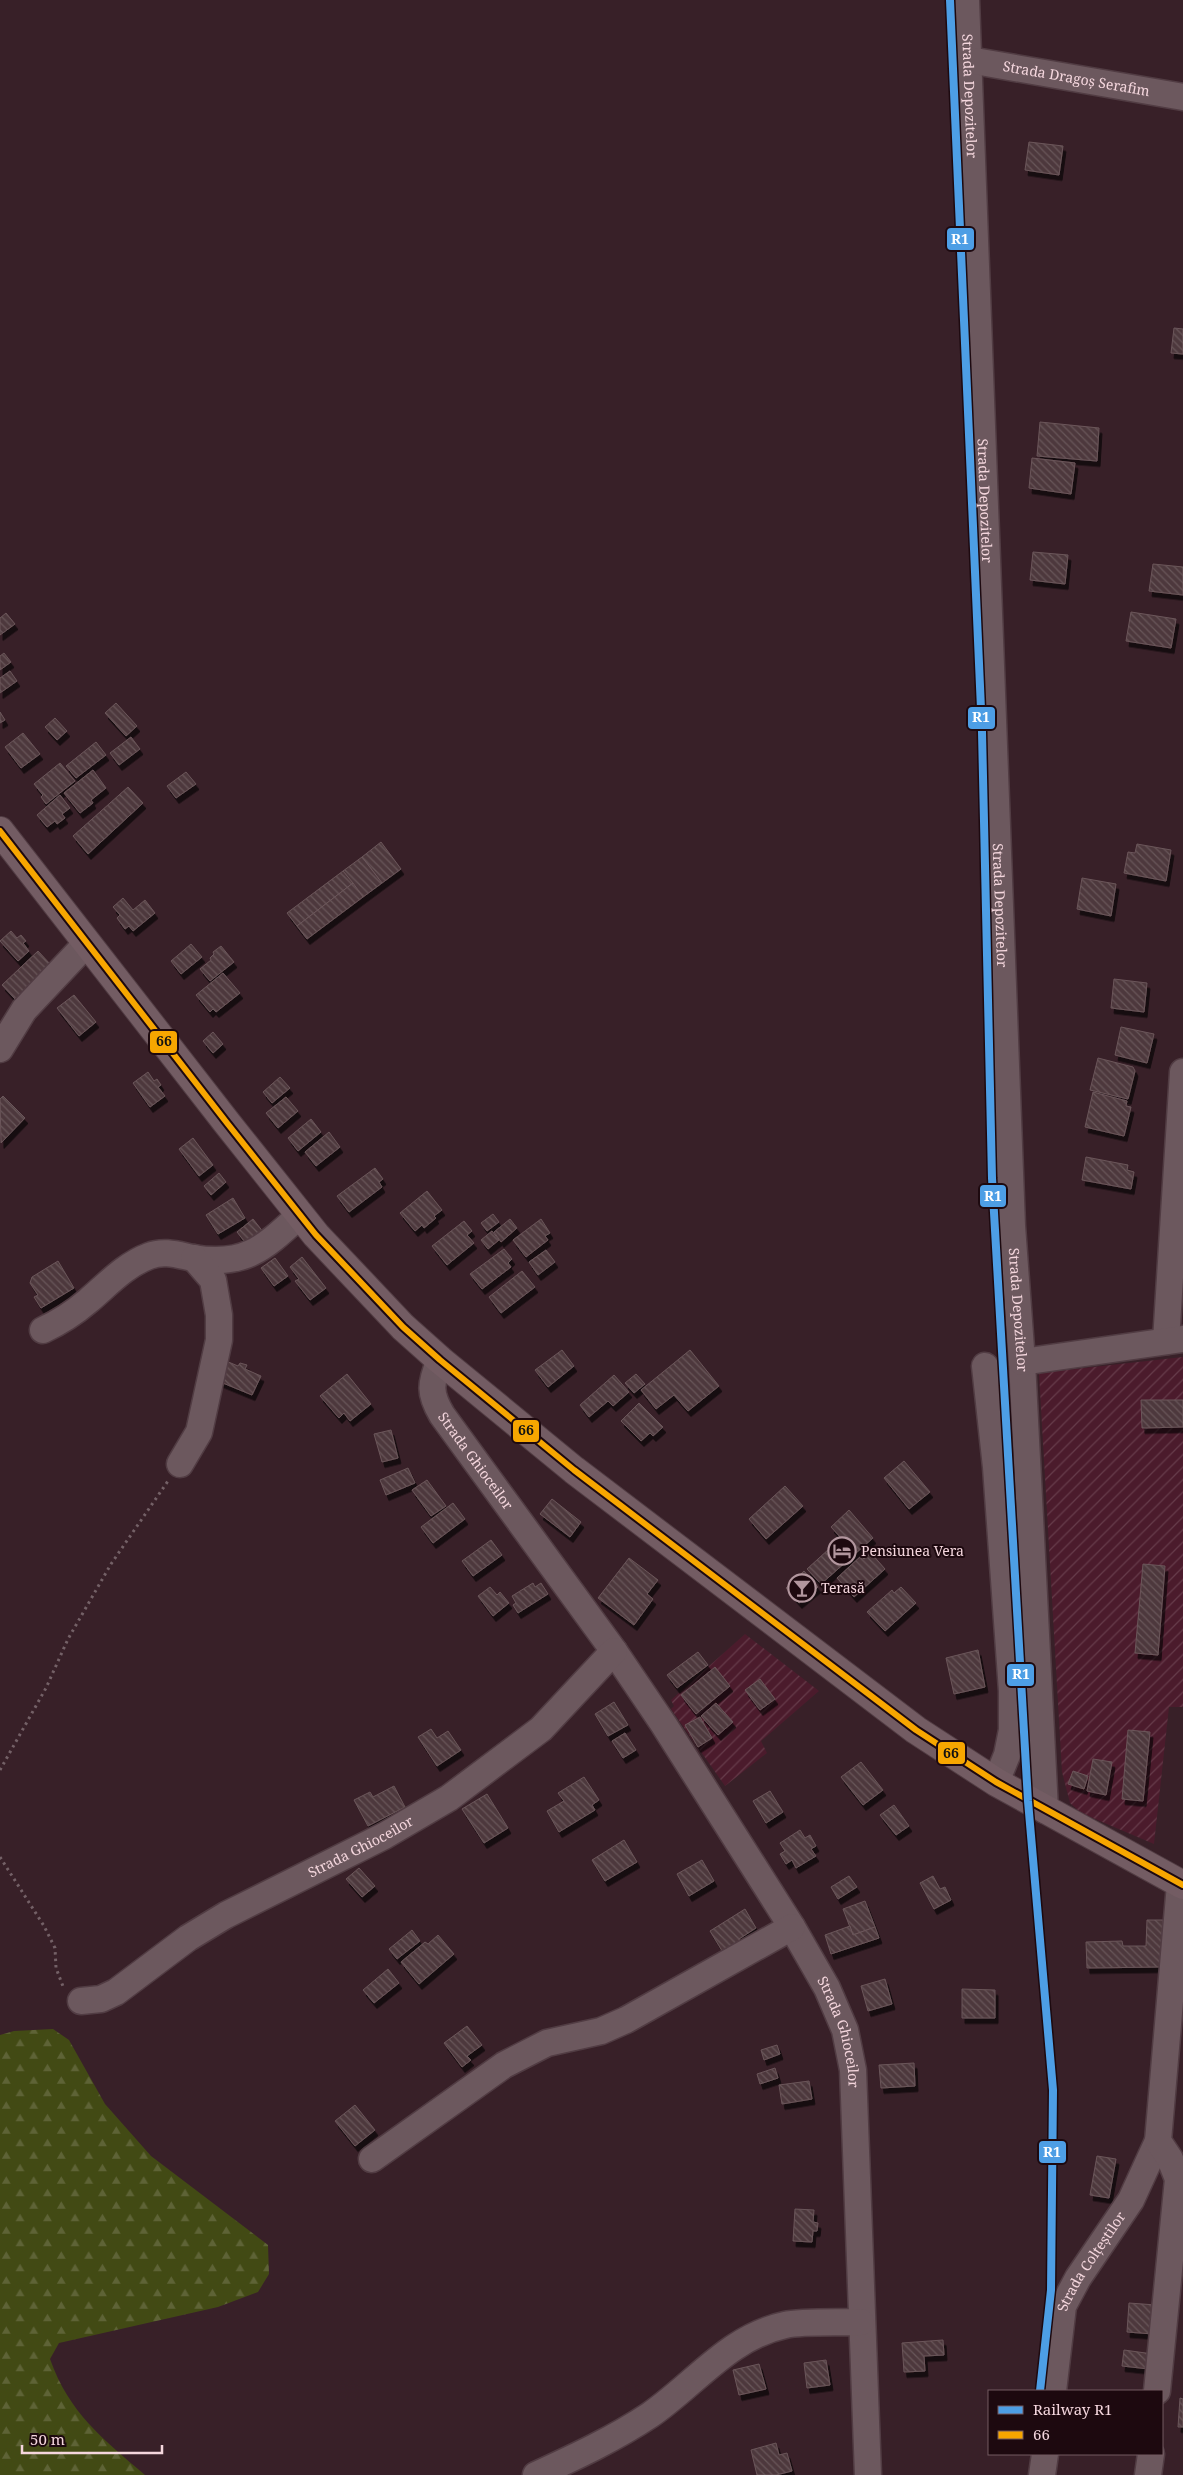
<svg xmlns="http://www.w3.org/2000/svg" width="1183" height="2475" viewBox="0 0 1183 2475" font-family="'Noto Serif',serif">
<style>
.industrial{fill:url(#industrial-furrows)}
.forest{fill:url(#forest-firs)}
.building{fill:url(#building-back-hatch);stroke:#6b565a;filter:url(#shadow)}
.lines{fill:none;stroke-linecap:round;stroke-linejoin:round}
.minor-casing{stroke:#513c43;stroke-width:29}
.major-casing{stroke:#513c43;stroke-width:30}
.path{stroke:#746167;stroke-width:3;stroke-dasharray:2.5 4;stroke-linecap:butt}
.minor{stroke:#6c585e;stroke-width:26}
.major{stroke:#735c63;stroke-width:28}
.bus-1-casing{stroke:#1d090f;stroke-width:10}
.bus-1{stroke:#f7a600;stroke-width:6}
.rail-1-casing{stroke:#1d090f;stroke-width:11}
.rail-1{stroke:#4d9ee5;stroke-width:8}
.labels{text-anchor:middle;stroke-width:4;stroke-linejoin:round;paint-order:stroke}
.street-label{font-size:14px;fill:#f4d6dd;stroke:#1d090f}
.poi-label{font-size:14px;fill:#f4d6dd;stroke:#1d090f;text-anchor:start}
.line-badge{stroke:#1d090f;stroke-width:2}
.badge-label{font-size:14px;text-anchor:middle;font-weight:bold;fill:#fff}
.pale-badge-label{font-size:14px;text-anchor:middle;font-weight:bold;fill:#111}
</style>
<defs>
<pattern id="industrial-furrows" width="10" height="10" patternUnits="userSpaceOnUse" patternTransform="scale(1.25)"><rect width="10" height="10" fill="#4b1b2c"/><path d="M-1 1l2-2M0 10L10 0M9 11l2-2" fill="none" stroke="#663b4a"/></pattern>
<pattern id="forest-firs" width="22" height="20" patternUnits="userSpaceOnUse" patternTransform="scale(1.25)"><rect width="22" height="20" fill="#424a14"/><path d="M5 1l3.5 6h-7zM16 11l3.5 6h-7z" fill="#5e6336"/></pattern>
<pattern id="building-back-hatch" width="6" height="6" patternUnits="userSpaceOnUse" patternTransform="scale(1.25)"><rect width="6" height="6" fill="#4e393d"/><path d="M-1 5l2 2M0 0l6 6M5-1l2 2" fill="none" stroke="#685559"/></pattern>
<filter id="shadow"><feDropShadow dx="3" dy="5.5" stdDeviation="0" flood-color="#0009"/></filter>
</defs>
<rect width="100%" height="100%" fill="#382028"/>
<g class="industrial">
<path d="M1183 1357V1707H1169L1154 1844 1081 1813 1070 1803 1062 1772 1039 1373Z"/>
<path d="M745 1634 819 1691 761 1741 767 1753 725 1786 671 1709 674 1706 671 1700Z"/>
</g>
<path class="forest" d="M53 2029 69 2040 105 2104 151 2156 268 2245 269 2274 258 2292 218 2307 59 2343 50 2359C69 2413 103 2439 145 2475H0V2035L14 2031Z"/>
<g class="building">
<path d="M1029 142 1063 146 1059 175 1025 170Z"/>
<path d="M1174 328 1183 329V354L1171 353Z"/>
<path d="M1040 422 1099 428 1097 461 1037 456Z"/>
<path d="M1032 458 1075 463 1071 494 1029 488Z"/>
<path d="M1033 552 1068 555 1065 584 1030 580Z"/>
<path d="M1153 564 1183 567V595L1149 591Z"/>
<path d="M1131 612 1176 619 1171 648 1126 641Z"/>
<path d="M6 613 15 624 0 635V618Z"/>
<path d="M4 653 11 662 0 670V656Z"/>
<path d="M10 671 17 681 0 693V678Z"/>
<path d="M116 703 137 726 126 736 105 713Z"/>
<path d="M0 712 5 720 0 723Z"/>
<path d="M55 718 67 731 57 740 45 727Z"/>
<path d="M23 733 40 754 21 768 5 747Z"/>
<path d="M131 737 140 749 119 765 110 753Z"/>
<path d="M96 742 106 755 76 778 66 766Z"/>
<path d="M60 763 75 781 46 804 41 797 43 795 34 784Z"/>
<path d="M93 770 106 788 91 800 93 803 80 813 64 793Z"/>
<path d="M186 772 196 784 176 798 167 786Z"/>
<path d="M128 787 143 803 88 854 73 836Z"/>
<path d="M60 795 70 808 62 814 65 818 57 824 55 821 47 827 37 815Z"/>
<path d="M381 842 401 869 382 883 362 857Z"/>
<path d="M1137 844 1171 850 1166 881 1124 873 1128 852 1135 853Z"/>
<path d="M362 857 382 883 363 897 343 871Z"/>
<path d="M343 871 353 883 297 926 287 913Z"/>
<path d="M1082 878 1116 884 1111 916 1077 909Z"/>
<path d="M353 883 363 897 307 939 297 926Z"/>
<path d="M123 898 133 910 145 900 155 913 133 931 129 926 125 929 117 918 120 915 113 907Z"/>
<path d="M11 931 17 938 21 935 26 941 23 943 29 951 18 961 0 941Z"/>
<path d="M191 944 202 957 181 974 171 961Z"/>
<path d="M221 946 234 962 210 981 200 969 211 960 210 958 214 954 213 952Z"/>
<path d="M38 951 51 965 15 999 2 985Z"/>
<path d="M223 973 240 993 216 1012 213 1009 210 1012 196 995Z"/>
<path d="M1114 979 1147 983 1144 1012 1111 1008Z"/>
<path d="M74 995 96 1022 79 1036 57 1008Z"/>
<path d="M1121 1027 1154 1034 1147 1063 1115 1055Z"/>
<path d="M213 1032 223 1044 213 1053 203 1041Z"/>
<path d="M1098 1058 1133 1067 1135 1071 1128 1099 1090 1090Z"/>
<path d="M148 1072 154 1081 157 1079 161 1085 158 1087 165 1096 150 1107 133 1083Z"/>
<path d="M280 1077 290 1088 272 1103 263 1092Z"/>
<path d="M1093 1092 1127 1101 1126 1106 1131 1107 1124 1136 1085 1127Z"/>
<path d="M3 1096 25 1118 1 1143 0 1099Z"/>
<path d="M286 1097 298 1111 278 1128 266 1113Z"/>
<path d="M311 1119 321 1132 298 1151 288 1138Z"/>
<path d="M329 1132 340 1147 316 1166 305 1152Z"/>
<path d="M193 1138 213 1165 199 1176 179 1149Z"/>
<path d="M1086 1157 1128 1165 1127 1170 1134 1172 1131 1189 1082 1180Z"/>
<path d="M375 1168 383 1179 379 1182 382 1187 349 1212 337 1196Z"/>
<path d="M219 1173 226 1182 211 1195 204 1186Z"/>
<path d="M427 1191 442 1210 434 1216 436 1218 424 1228 422 1225 415 1231 400 1213Z"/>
<path d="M233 1198 245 1218 218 1234 206 1215Z"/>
<path d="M493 1214 499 1222 487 1231 481 1223Z"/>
<path d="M253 1219 264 1233 248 1246 237 1232Z"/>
<path d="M510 1219 517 1228 501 1242 494 1232Z"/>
<path d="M541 1219 550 1233 545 1236 548 1240 526 1257 513 1240Z"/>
<path d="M464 1221 472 1231 467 1235 474 1243 447 1265 432 1246Z"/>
<path d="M492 1231 499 1240 488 1249 481 1240Z"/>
<path d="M504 1249 512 1259 508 1263 511 1267 482 1289 470 1274Z"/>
<path d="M546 1250 555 1262 538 1275 529 1262Z"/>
<path d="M302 1257 326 1288 310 1300 295 1281 299 1279 290 1267Z"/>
<path d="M275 1258 288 1276 274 1286 261 1268Z"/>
<path d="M58 1261 74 1288 41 1308 34 1297 38 1295 30 1283 32 1277Z"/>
<path d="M522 1271 535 1287 501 1313 489 1297Z"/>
<path d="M562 1350 574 1366 548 1387 535 1370Z"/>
<path d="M690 1350 719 1386 688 1411 674 1395 656 1409 641 1390Z"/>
<path d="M226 1361 238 1366 240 1363 247 1365 245 1369 261 1376 252 1395 218 1381Z"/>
<path d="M347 1374 371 1404 350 1421 344 1413 339 1418 320 1396Z"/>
<path d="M636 1374 645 1384 634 1393 625 1383Z"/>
<path d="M614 1375 629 1392 613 1406 608 1401 589 1417 580 1405Z"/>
<path d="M1141 1400H1183V1427L1142 1428Z"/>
<path d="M639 1403 663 1427 653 1436 650 1433 641 1441 621 1421Z"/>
<path d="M391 1430 398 1458 382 1462 374 1434Z"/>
<path d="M904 1461 930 1492 909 1509 884 1478Z"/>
<path d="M408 1468 415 1483 386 1495 380 1480Z"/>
<path d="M427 1480 446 1506 431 1516 412 1490Z"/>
<path d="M785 1486 803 1506 766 1539 749 1519Z"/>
<path d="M552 1499 581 1522 570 1537 540 1514Z"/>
<path d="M453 1503 465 1519 433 1543 421 1527Z"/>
<path d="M849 1510 873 1538 821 1584 807 1569 841 1538 831 1527Z"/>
<path d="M491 1540 502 1555 473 1576 462 1561Z"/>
<path d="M871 1553 885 1569 854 1597 837 1578 861 1556 864 1559Z"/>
<path d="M629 1558 658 1580 647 1594 653 1599 634 1625 598 1598Z"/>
<path d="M1143 1564 1165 1566 1158 1655 1135 1653Z"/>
<path d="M804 1571 818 1587 799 1603 786 1588Z"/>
<path d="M533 1583 535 1587 541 1583 548 1594 518 1613 513 1605 516 1603 512 1596Z"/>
<path d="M490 1587 497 1595 500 1592 509 1603 493 1616 478 1596Z"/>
<path d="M901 1587 916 1603 885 1631 867 1612 892 1590 894 1593Z"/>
<path d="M978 1650 985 1687 954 1694 946 1658Z"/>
<path d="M698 1652 708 1665 677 1688 667 1675Z"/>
<path d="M715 1667 730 1686 696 1714 681 1695Z"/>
<path d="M760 1679 775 1699 760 1710 745 1690Z"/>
<path d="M614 1702 628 1725 608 1736 595 1714Z"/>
<path d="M716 1703 733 1722 718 1735 701 1716Z"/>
<path d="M700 1717 712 1738 698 1747 685 1725Z"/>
<path d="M431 1729 437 1738 448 1731 461 1750 437 1766 418 1737Z"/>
<path d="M1128 1730 1150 1732 1143 1801 1122 1799Z"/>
<path d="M625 1733 636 1750 623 1758 612 1741Z"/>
<path d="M1093 1759 1112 1762 1106 1795 1087 1791Z"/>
<path d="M861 1762 883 1790 863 1805 841 1777Z"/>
<path d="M1073 1771 1088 1776 1084 1789 1068 1784Z"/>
<path d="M584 1777 599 1800 592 1805 595 1810 559 1832 547 1811 564 1801 558 1793Z"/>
<path d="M394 1786 405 1807 368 1826 354 1800 370 1792 373 1797Z"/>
<path d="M770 1791 783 1812 766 1823 753 1801Z"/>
<path d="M487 1794 508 1828 484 1843 462 1809Z"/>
<path d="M894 1805 909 1826 896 1835 880 1815Z"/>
<path d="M800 1830 805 1838 810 1835 816 1846 811 1849 816 1856 796 1868 792 1860 786 1864 780 1854 785 1851 780 1843Z"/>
<path d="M624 1840 637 1862 605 1881 592 1860Z"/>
<path d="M702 1860 714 1881 689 1896 677 1874Z"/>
<path d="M359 1868 375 1886 362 1897 346 1879Z"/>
<path d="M849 1876 857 1887 838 1899 831 1887Z"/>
<path d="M933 1876 940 1889 945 1887 951 1900 934 1909 920 1883Z"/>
<path d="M865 1901 875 1927 853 1935 843 1909Z"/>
<path d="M745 1909 756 1928 739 1939 741 1943 724 1954 710 1931Z"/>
<path d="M1147 1920H1163L1160 1967 1087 1968 1086 1942 1122 1941 1123 1946H1146Z"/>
<path d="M850 1926 853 1935 875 1927 879 1938 831 1954 825 1935Z"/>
<path d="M412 1930 420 1941 397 1959 389 1949Z"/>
<path d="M438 1935 454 1954 419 1984 401 1962 425 1942 428 1944Z"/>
<path d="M388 1969 399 1983 374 2003 363 1990Z"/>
<path d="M885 1979 892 2004 868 2011 861 1986Z"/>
<path d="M962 1989 995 1990V2018H962Z"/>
<path d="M467 2026 482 2045 467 2056 471 2060 462 2067 444 2043Z"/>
<path d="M777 2045 780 2054 764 2060 761 2050Z"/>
<path d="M914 2063 915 2086 881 2088 879 2065Z"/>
<path d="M775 2068 778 2078 760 2084 757 2074Z"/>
<path d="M809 2081 812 2099 782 2104 779 2085Z"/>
<path d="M355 2105 375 2130 355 2146 335 2121Z"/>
<path d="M1097 2156 1116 2159 1109 2198 1090 2195Z"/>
<path d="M795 2209 814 2210 813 2222 818 2223 817 2231H813L812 2242 793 2241Z"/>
<path d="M1129 2303 1156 2305 1153 2334 1127 2332Z"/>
<path d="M943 2340 944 2355 924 2356 925 2371 904 2372 902 2343Z"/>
<path d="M1124 2350 1160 2355 1158 2370 1122 2366Z"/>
<path d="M826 2360 830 2385 807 2388 804 2363Z"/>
<path d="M759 2364 766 2389 739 2395 733 2370Z"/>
<path d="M1180 2398 1183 2399V2427H1178Z"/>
<path d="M776 2443 779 2455 787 2453 792 2471 776 2475H757L751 2450Z"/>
</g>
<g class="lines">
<g class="minor-casing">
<g id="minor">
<path id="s1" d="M966 0 1012 1226 1022 1362 1045 1810"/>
<path id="s2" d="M969 60 1183 97"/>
<path d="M0 1049 24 1010 87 943"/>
<path d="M43 1330C60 1322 74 1313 88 1301 107 1285 125 1265 149 1256 164 1250 178 1255 193 1258 245 1267 264 1248 300 1215"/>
<path d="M1166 1341 1183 1072"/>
<path id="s3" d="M440 1360C430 1384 429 1393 442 1415L614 1651 664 1725 792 1927 827 1988 845 2030 853 2070 868 2475"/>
<path d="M1022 1362 1182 1339"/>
<path d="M985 1366 996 1467 1012 1691V1730L1007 1755 996 1782"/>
<path d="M180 1464 199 1432 219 1340V1315L213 1280 194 1258"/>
<path id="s4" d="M81 2001 101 1999 116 1992 188 1938 226 1915 384 1836 449 1798 541 1729 614 1651"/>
<path d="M372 2159 504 2065 547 2043 601 2031 626 2020 792 1927"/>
<path id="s5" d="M1053 2391 1063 2306 1078 2278 1131 2200 1158 2141"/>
<path d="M1157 2391 1178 2179 1170 2159 1158 2141 1180 1884"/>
<path d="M536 2475C575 2457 614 2439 650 2415 695 2384 729 2337 785 2325 803 2321 840 2323 861 2322"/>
<path d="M1042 2475 1045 2454"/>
<path d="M1148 2475 1151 2454"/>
</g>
</g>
<g class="major-casing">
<path id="major" d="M0 831 227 1123 316 1235 403 1327 440 1360 574 1470 916 1730 996 1782 1183 1885"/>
</g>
<g class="path">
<path d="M0 1770 46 1688 68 1639 111 1564 168 1481"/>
<path d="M0 1857 44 1926 55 1948 56 1968 64 1989"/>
</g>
<use href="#minor" class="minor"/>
<use href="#major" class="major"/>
<g class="bus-1-casing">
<path id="bus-1" d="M0 831 227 1123 316 1235 403 1327 440 1360 574 1470 916 1730 996 1782 1183 1885"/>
</g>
<use href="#bus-1" class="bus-1"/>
<g class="rail-1-casing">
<path id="rail-1" d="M950 0 982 732 992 1178 1028 1801 1053 2090 1051 2290 1040 2391"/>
</g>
<use href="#rail-1" class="rail-1"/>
</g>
<defs>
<g id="hotel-ring" transform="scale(1.4375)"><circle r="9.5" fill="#1d090f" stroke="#b2969e" stroke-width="1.5"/><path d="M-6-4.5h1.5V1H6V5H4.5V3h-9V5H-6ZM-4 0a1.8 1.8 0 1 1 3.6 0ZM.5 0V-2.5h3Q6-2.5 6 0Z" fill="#b2969e"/></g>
<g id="bar-ring" transform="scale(1.4375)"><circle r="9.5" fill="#1d090f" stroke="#b2969e" stroke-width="1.5"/><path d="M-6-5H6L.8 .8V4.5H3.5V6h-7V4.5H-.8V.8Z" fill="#b2969e"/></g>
</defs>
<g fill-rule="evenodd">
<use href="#hotel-ring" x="842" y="1551"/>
<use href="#bar-ring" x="802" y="1588"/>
</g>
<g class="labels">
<g class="street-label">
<text dy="5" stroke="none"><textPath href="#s2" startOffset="109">Strada Dragoș Serafim</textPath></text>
<text dy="5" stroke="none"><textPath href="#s1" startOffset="96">Strada Depozitelor</textPath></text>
<text dy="5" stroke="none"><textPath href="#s1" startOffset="501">Strada Depozitelor</textPath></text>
<text dy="5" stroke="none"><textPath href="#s1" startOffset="906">Strada Depozitelor</textPath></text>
<text dy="5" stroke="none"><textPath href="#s1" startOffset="1311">Strada Depozitelor</textPath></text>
<text dy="5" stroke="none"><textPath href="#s3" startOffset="115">Strada Ghioceilor</textPath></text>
<text dy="5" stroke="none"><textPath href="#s4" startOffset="322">Strada Ghioceilor</textPath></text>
<text dy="5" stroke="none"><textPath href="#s3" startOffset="795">Strada Ghioceilor</textPath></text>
<text dy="5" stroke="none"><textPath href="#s5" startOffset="138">Strada Colțeștilor</textPath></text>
</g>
<g class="poi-label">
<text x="861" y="1556">Pensiunea Vera</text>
<text x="821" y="1593">Terasă</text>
</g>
</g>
<g class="line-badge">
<rect x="946" y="227" width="29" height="24" rx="5" fill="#4d9ee5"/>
<rect x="967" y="706" width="29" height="24" rx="5" fill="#4d9ee5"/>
<rect x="149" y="1030" width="29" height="24" rx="5" fill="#f7a600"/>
<rect x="979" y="1184" width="28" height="24" rx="5" fill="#4d9ee5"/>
<rect x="512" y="1419" width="28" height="24" rx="5" fill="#f7a600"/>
<rect x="1006" y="1663" width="29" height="24" rx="5" fill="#4d9ee5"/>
<rect x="937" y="1741" width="29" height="24" rx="5" fill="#f7a600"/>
<rect x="1038" y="2140" width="29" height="24" rx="5" fill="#4d9ee5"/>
</g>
<g class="badge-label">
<text x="960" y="244">R1</text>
<text x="981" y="722">R1</text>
<text x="993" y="1201">R1</text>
<text x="1021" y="1679">R1</text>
<text x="1052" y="2157">R1</text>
</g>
<g class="pale-badge-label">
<text x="164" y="1046">66</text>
<text x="526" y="1435">66</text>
<text x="951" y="1758">66</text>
</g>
<rect x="988" y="2390" width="175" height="65" fill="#1d090f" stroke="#735b61"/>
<rect x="998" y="2406" width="25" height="8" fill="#4d9ee5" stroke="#735b61"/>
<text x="1033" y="2415" font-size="15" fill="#f4d6dd">Railway R1</text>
<rect x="998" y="2431" width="25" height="8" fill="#f7a600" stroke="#735b61"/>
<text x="1033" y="2440" font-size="15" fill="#f4d6dd">66</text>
<path d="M22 2445v8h140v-8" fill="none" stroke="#f4d6dd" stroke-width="2.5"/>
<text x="30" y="2445" font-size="15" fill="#f4d6dd" stroke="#1d090f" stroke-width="4" paint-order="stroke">50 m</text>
</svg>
